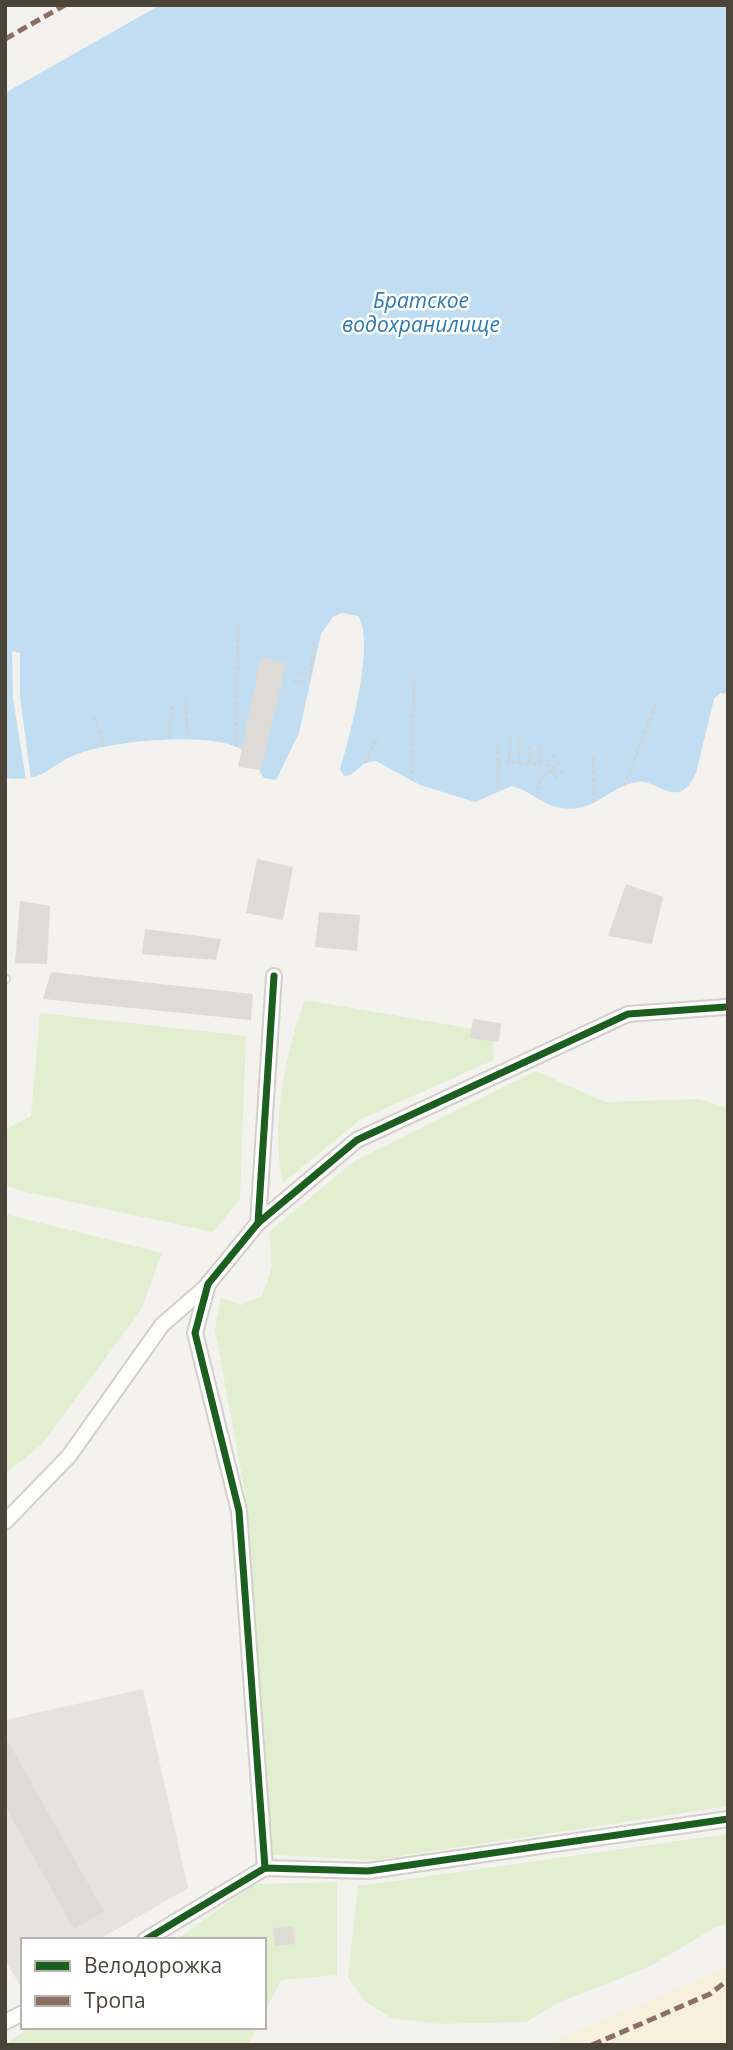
<svg xmlns="http://www.w3.org/2000/svg" width="733" height="2050" viewBox="0 0 733 2050" font-family="'Open Sans',sans-serif">
<style>
.green{fill:#e1eecf}
.sand{fill:#f7f0da}
.parking{fill:#e6e3df}
.water{fill:#c0ddf1}
.pier{fill:#f4f2ee}
.building{fill:#dedbd6}
.lines{fill:none;stroke-linecap:round;stroke-linejoin:round}
.service-casing{stroke:#d2d0cb;stroke-width:10}
.minor-casing{stroke:#d2d0cb;stroke-width:18}
.path{stroke:#d3d2cc;stroke-width:2.5;stroke-dasharray:3.5 3.5;stroke-linecap:butt}
.service{stroke:#fdfdfc;stroke-width:7}
.minor{stroke:#fdfdfc;stroke-width:14}
.quiet{stroke:#8d6e63;stroke-width:5;stroke-dasharray:10 5;stroke-linecap:butt}
.cycleway-casing{stroke:#fff;stroke-width:11}
.cycleway{stroke:#1b5e20;stroke-width:7}
.labels{text-anchor:middle;stroke-width:5;stroke-linejoin:round;paint-order:stroke}
.water-label{font-size:21px;font-style:italic;fill:#2e7ab2;stroke:#fff}
</style>
<rect width="100%" height="100%" fill="#f4f2ee"/>
<g class="green">
<path d="M305 1000 492 1032 494 1060 361 1119 283 1183C270 1128 285 1053 305 1000Z"/>
<path d="M40 1013 246 1036 240 1199 213 1232 26 1192 5 1185V1130L31 1116Z"/>
<path d="M536 1071 605 1102 699 1099 728 1108V1806L375 1860 273 1855 248 1510 215 1330 221 1298 241 1305 262 1296 272 1267 269 1232 354 1161Z"/>
<path d="M5 1214 162 1253 141 1310 42 1444 5 1474Z"/>
<path d="M728 1834V1924L716 1927 645 1969 562 2001 526 2022 439 2024 391 2018 365 2001 348 1978 358 1886Z"/>
<path d="M337 1882V1975L281 1980 264 2013V1940H176L254 1884Z"/>
<path d="M30 2027H257L248 2045H5Z"/>
</g>
<path class="sand" d="M728 1967V2045H545Z"/>
<path class="parking" d="M143 1689 188 1888 98 1940H23V1983L20 1985 5 1960V1720Z"/>
<path class="water" d="M160 5H728V694L720 693 714 699 696 773C678 813 658 778 637 782 607 787 593 816 556 807 541 803 528 790 512 786L475 802 420 785 376 761 365 763 350 775 344 776 340 769C349 739 376 641 358 616L342 613 333 617 321 634 299 733 276 780 264 778C258 770 255 758 246 752 217 730 117 741 83 752 46 764 49 783 5 778V93Z"/>
<path class="pier" d="M12 651 20 653V696L31 780H26L13 698Z"/>
<g class="building">
<path d="M261 657 286 663 261 770 238 767Z"/>
<path d="M257 859 293 867 283 920 246 913Z"/>
<path d="M626 884 663 897 652 944 608 936Z"/>
<path d="M20 901 50 906 47 964 15 963Z"/>
<path d="M319 912 360 915 357 951 315 947Z"/>
<path d="M145 929 221 939 216 960 142 954Z"/>
<path d="M51 972 253 994 251 1020 43 999Z"/>
<path d="M473 1019 501 1023 499 1042 470 1038Z"/>
<path d="M5 1736 104 1912 74 1929 5 1806Z"/>
<path d="M293 1927 295 1944 275 1946 273 1928Z"/>
</g>
<g class="lines">
<g class="service-casing">
<path id="service" d="M5 979H6"/>
</g>
<g class="minor-casing">
<g id="minor">
<path d="M258 1223 357 1140 628 1014 726 1007"/>
<path d="M5 1522 69 1456 162 1325 208 1285"/>
<path d="M265 1868 239 1511 195 1333 208 1284 258 1223 274 976"/>
<path d="M145 1940 265 1868 368 1871 728 1819"/>
<path d="M5 2022 23 2013"/>
</g>
</g>
<g class="path">
<path d="M296 672 309 674"/>
<path d="M311 673 313 640"/>
<path d="M293 681 307 683"/>
<path d="M186 697 187 739"/>
<path d="M94 717 104 747"/>
<path d="M169 738 172 706"/>
<path d="M498 744V790"/>
<path d="M236 747 238 625"/>
<path d="M555 755 546 762 556 777 565 770"/>
<path d="M593 757 594 804"/>
<path d="M498 762 539 764 541 745"/>
<path d="M509 762 510 735"/>
<path d="M365 763 380 731"/>
<path d="M519 763 520 737"/>
<path d="M529 763 530 746"/>
<path d="M412 781 414 674"/>
<path d="M624 786 656 704"/>
<path d="M537 797 540 779 564 759"/>
</g>
<use href="#service" class="service"/>
<use href="#minor" class="minor"/>
<g class="quiet">
<path d="M5 39 65 5"/>
<path d="M592 2045 710 1994 728 1980"/>
</g>
<g class="cycleway-casing">
<g id="cycleway">
<path d="M258 1223 357 1140 628 1014 726 1007"/>
<path d="M265 1868 239 1511 195 1333 208 1284 258 1223 274 976"/>
<path d="M145 1940 265 1868 368 1871 728 1819"/>
</g>
</g>
<use href="#cycleway" class="cycleway"/>
</g>
<g class="labels">
<g class="water-label">
<text x="421" y="308">Братское<tspan x="421" dy="24">водохранилище</tspan></text>
</g>
</g>
<rect width="733" height="2050" fill="none" stroke="#4b4439" stroke-width="14"/>
<rect x="21" y="1938" width="245" height="91" fill="#ffffff" stroke="#b7b4b0" stroke-width="2"/>
<rect x="35" y="1961" width="35" height="10" fill="#1b5e20" stroke="#b7b4b0" stroke-width="2"/>
<text x="84" y="1973" font-size="21" fill="#4b4439">Велодорожка</text>
<rect x="35" y="1996" width="35" height="10" fill="#8d6e63" stroke="#b7b4b0" stroke-width="2"/>
<text x="84" y="2008" font-size="21" fill="#4b4439">Тропа</text>
</svg>
